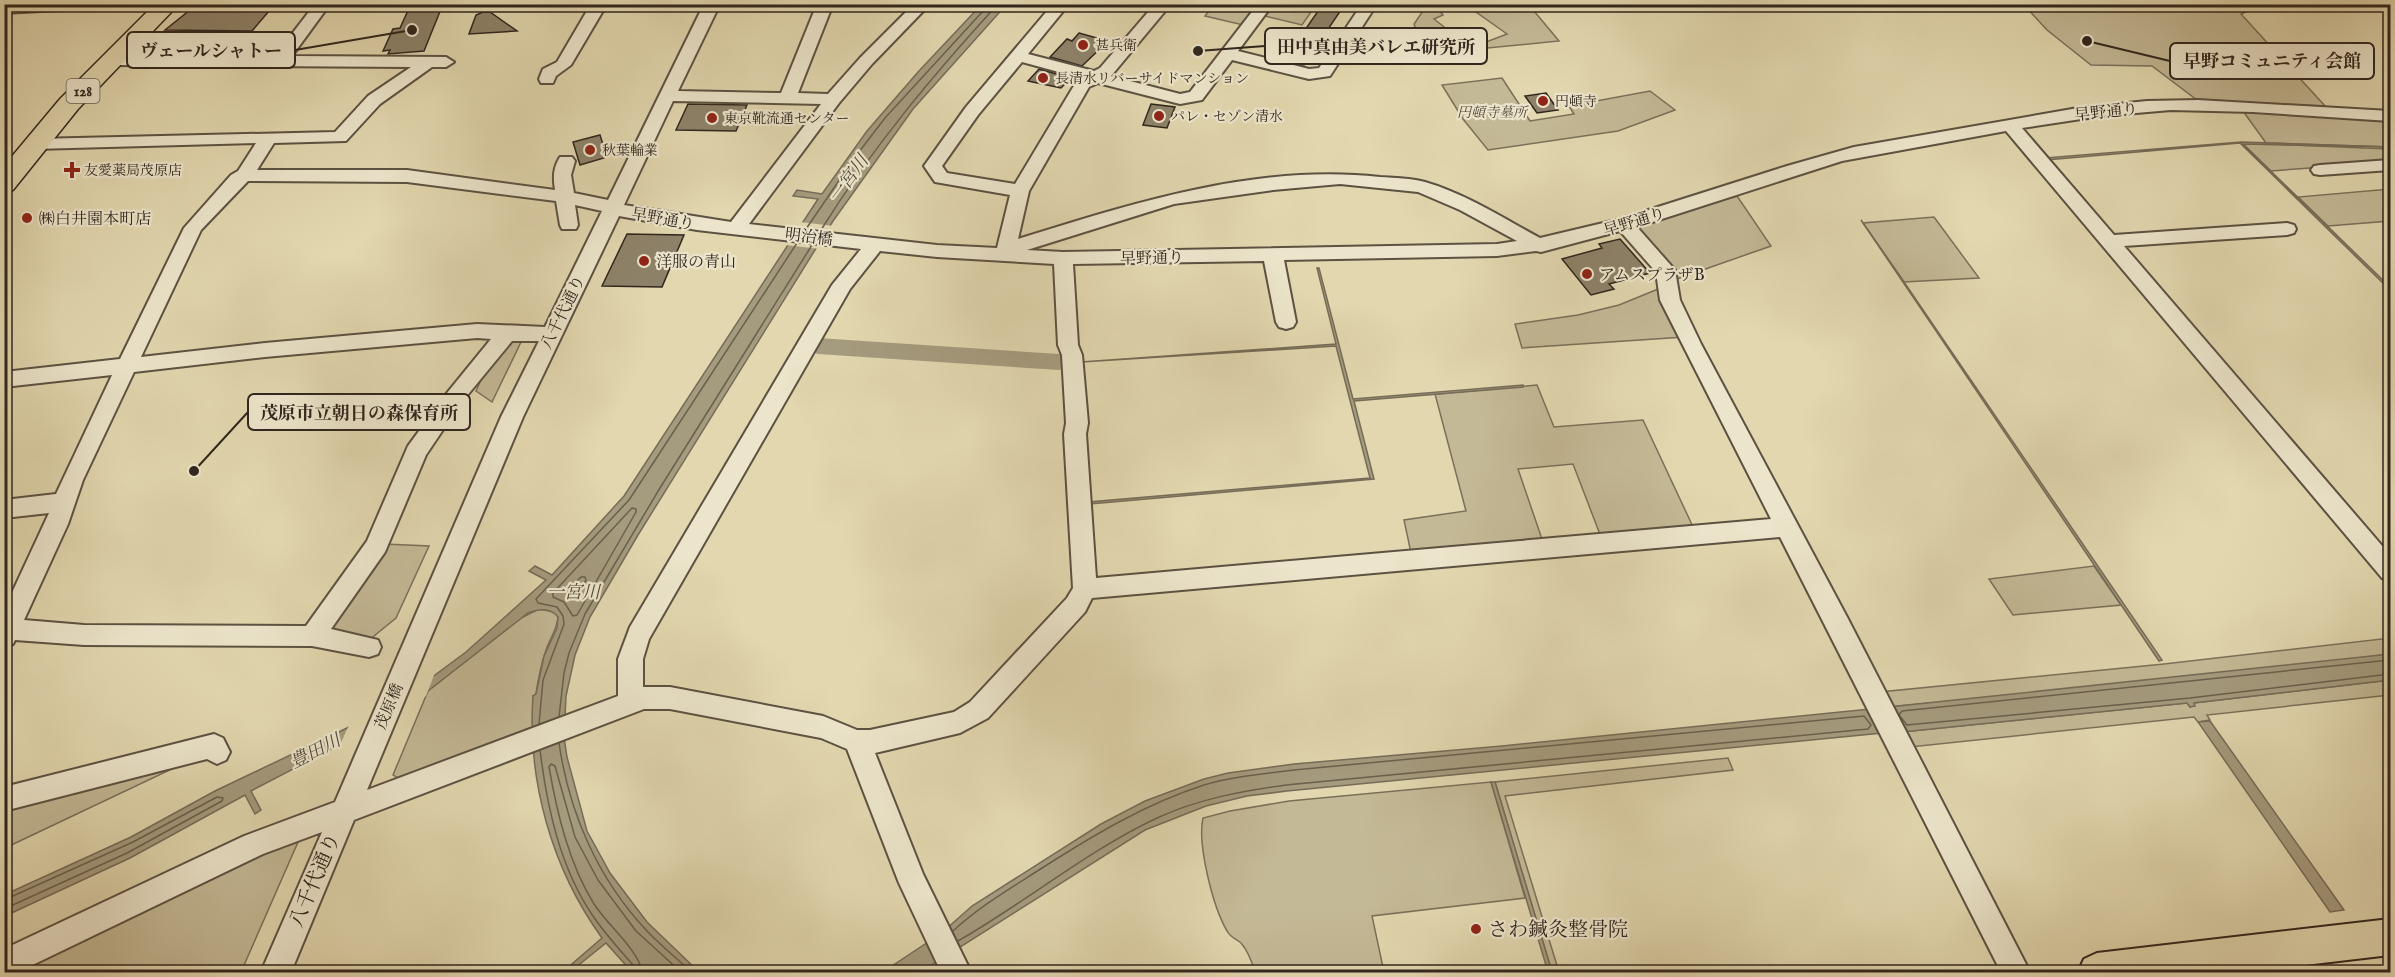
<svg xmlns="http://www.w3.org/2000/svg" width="2395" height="977" viewBox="0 0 2395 977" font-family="'IM FELL English','Noto Serif JP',serif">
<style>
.green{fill:#c4b996;stroke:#7a705a;stroke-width:1.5}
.water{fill:#a59b7e;stroke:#766c58;stroke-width:1.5}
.pier{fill:#e2d7af}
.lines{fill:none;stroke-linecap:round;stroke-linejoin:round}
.shore{stroke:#6a604e;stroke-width:1.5}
.canal{fill:#a59b7e;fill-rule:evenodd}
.building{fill:#8d8269;stroke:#30261e;stroke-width:1.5}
.minor-casing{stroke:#5c5242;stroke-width:4}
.major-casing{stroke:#30261e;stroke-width:4}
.highway-casing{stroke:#30261e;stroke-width:3}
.minor{fill:#ece5cb;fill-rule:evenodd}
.major{fill:#e2d7af;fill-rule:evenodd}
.highway{fill:#e2d7af;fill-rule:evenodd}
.poi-dot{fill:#8f2418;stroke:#ece5cb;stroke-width:2}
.labels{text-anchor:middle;stroke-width:4.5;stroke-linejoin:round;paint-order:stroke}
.far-poi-label{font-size:14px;fill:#30261e;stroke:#ece5cb;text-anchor:start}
.far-park-label{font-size:14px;font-style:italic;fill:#554b3c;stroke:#ece5cb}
.shield{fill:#ece5cb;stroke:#685f52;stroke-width:1.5}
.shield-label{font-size:15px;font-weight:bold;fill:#30261e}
.street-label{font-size:16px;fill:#30261e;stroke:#ece5cb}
.poi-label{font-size:16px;fill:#30261e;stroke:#ece5cb;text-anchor:start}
.water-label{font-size:18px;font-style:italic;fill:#53493b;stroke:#ece5cb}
.near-street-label{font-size:20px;fill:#30261e;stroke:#ece5cb}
.near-poi-label{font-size:20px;fill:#30261e;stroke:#ece5cb;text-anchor:start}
.leader{fill:none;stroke:#30261e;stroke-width:2}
.callout-dot{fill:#30261e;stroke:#ece5cb;stroke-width:2}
.callout{fill:#ece5cb;stroke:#30261e;stroke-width:2}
.callout-label{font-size:18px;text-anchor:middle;font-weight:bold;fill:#30261e}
</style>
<rect width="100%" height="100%" fill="#e2d7af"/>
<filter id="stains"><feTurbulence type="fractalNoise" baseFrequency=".00333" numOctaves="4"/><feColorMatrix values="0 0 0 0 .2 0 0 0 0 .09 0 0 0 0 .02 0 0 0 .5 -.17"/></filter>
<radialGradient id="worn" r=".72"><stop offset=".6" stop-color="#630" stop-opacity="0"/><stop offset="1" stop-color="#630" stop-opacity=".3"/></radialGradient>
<g class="green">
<path d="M1274 4H1316V5L1302 25 1265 16Z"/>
<path d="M1214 5H1235L1255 9 1243 25 1205 16Z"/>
<path d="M1427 5H1435L1443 15 1434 19 1457 37 1466 34 1481 44 1507 34 1466 5H1529L1559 41 1425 54 1414 24Z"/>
<path d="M2024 5H2263L2241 14 2325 106 2197 100 2152 66 2091 65 2047 30Z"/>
<path d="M1502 78 1530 121 1574 114 1569 106 1650 91 1675 110 1618 131 1488 150 1463 119 1442 85Z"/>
<path d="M2243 111 2390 120V147L2266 143Z"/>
<path d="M2242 143 2390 149V162L2271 171Z"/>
<path d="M2390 189V221L2328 226 2298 197Z"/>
<path d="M1737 196 1771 246 1674 280 1634 228Z"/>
<path d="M1934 217 1979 278 1904 282 1863 223Z"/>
<path d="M1663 287 1684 337 1522 348 1515 324 1578 315 1619 305Z"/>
<path d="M511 340H522L492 402 476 391 484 373Z"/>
<path d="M1537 385 1554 427 1643 420 1694 529 1601 537 1573 464 1518 469 1543 542 1411 553 1404 520 1466 511 1435 394Z"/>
<path d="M384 544 429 546 396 618 369 640 327 633Z"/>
<path d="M2094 566 2121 605 2013 615 1989 579Z"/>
<path d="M539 609 554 612 558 617C557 630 550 638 546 650 541 665 538 679 536 694L533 696V731L403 781 393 775 428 691 517 620Z"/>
<path d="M2390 638V654L2178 680 1888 707 1880 692 2164 664Z"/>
<path d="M2390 680V695L2207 715 2210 720 2198 722 2194 717 1910 747 1902 732 2187 703 2190 707 2194 706 2193 703Z"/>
<path d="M197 757 5 848V808Z"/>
<path d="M1728 758 1733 770 1505 796 1559 972H1552L1495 782Z"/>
<path d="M1491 782 1525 898 1372 916 1384 972H1255C1252 962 1248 951 1241 943 1236 939 1230 937 1227 931 1213 907 1197 844 1203 818L1230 811 1289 801Z"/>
<path d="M302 833 241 972H5L4 971Z"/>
</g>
<g class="water">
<path d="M981 5H1006L913 109 833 221 638 535 590 617 575 655 566 696 564 737 567 757 587 831 610 873 647 922 699 972H632L606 943 570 972 565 970 602 938C552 869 527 781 533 696L536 694 544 656 557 628 558 617C550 607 539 609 528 613L428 691 341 744 251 791 261 810 255 814 245 795 130 858 5 916 4 895 131 837 215 791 347 728 416 689 466 652 546 580 529 571 535 566 552 575 624 496 818 199 793 196 797 190 822 194 867 131 918 72Z"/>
<path d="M2241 142 2390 147 2243 144 2390 287V290L2240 143 2046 160 2044 158Z"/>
<path d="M1861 220 1904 282 2162 660 2159 661Z"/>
<path d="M1317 268H1319L1353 399 1523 385V387L1354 401 1374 479 1090 504 1089 502 1370 478 1336 346 1081 362 1336 344Z"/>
<path d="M2390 654V680L2194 703 2195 706 2190 707 2187 703 1902 732 1889 707Z"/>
<path d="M1870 709 1882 733 1287 791 1247 796 1206 806 1145 830 954 951 944 931 972 906 1101 824 1145 801 1204 779 1228 773 1294 764 1502 746Z"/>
<path d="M2210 721 2344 910 2330 912 2198 722Z"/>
<path d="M1491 782H1495L1552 972H1548Z"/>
<path d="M931 940 940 959 921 972H883Z"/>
</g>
<g class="pier">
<path d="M800 222 834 226 820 249 785 245Z"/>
<path d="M436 670 426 696 338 749 350 723 415 686Z"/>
</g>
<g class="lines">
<g class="shore">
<path d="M806 229 855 157 885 118 983 11 985 4"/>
<path d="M821 230C872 148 933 75 998 4"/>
<path d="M632 508 636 509V512L577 615 573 616 564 602 553 597V593Z"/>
<path d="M581 577H585L586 580 576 597 573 598 567 591Z"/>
<path d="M2390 660 1902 711 1899 715 1907 725 2190 698 2390 674"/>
<path d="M559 717 564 673 569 653 585 614 660 488 812 245"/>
<path d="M539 724 543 680 564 624 563 616 557 607 538 603 536 599 629 500 797 243"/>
<path d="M559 743C569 813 598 879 647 931 661 946 677 958 691 972"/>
<path d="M540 750C547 807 560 868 593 916 605 934 620 950 634 966L636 972"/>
<path d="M4 900 133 842 217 797 223 798 222 801 127 853 4 909"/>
<path d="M953 931C980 906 1011 888 1042 868 1094 835 1145 804 1204 785 1233 776 1264 774 1294 770L1864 716 1871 725 1868 729 1286 785C1242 791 1198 799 1157 818 1087 851 1026 902 958 941"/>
<path d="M643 972C635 946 609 927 594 904 569 864 557 813 549 767L551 764 555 766 575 837 598 880 636 931 681 972"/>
</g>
<path class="canal" d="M818 338 1059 354 1067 356 1070 362 1067 368 1059 370 818 354 810 351 807 346 810 341Z"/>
</g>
<g class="building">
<path d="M275 4 252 31 165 30 195 6Z"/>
<path d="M411 4H443L424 51 388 54 390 50 383 51 393 29 400 28Z"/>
<path d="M1323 4H1345L1304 65 1284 60Z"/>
<path d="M483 12H490L517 31 469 34 476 15Z"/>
<path d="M1079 33 1108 41 1082 66 1050 57 1067 39 1072 41Z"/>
<path d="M1039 69 1071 78 1061 88 1028 81Z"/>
<path d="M1546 93 1558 110 1537 113 1525 96Z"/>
<path d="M688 104 747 105 736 131 676 130Z"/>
<path d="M1151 104 1175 107 1167 128 1143 125Z"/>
<path d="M600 135 607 157 580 165 573 142Z"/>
<path d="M627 234 684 235 662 287 602 286Z"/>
<path d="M1620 239 1650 273 1609 284 1614 289 1591 295 1562 259 1602 248 1599 244Z"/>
</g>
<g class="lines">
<g class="minor-casing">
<g id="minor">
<path d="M4 4H85L78 9 4 13Z"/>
<path d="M315 4H330L292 56 446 57 454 62 446 67H432L380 104 346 141 274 143 257 170H407L555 190C553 178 553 168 560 157H572L575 161 571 175 574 193 608 200 704 4H720L678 91 781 93 817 4H833L798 93 828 94 860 58 914 4H930L872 64 839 103 749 224 937 245 997 248 1010 195 935 182 924 166 966 107 1053 4H1069L1028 54 1094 71 1100 68 1155 4H1171L1111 76 1180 94 1190 92 1258 4H1273L1238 51 1309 69 1319 68 1362 4H1377L1330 76 1309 79 1232 60 1202 100 1180 104 1098 83 1089 87 1029 191 1018 239C1133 203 1258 163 1380 177 1395 178 1411 178 1425 182 1466 194 1503 218 1540 238L1620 219 1787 166 1854 147 2078 108 2147 101 2198 100 2390 111V121L2253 112 2171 110 2101 116 2022 128 2114 235 2287 223 2294 225 2296 229 2294 233 2287 235 2124 246 2390 555V580L2382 578 2006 131 1842 161 1637 227 1675 270 1680 300 1701 344 1847 617 2030 972H2001L1780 537 1092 598 1085 612 988 718 960 733 875 753 923 874 971 972H941L899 883 847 749 821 738 670 709H644L354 820 291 972H261L322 832 263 854 18 972H4V949L244 836 335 802 501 417 539 341H512L461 403 426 455 385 552 331 629 378 640 381 647 378 654 369 657 312 646 84 645 15 640 13 644 4 647V610L49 513 4 518V500L56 494 112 375 4 387V372L120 359 184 228 231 175 238 171 256 143 35 149 29 148 26 144 29 140 35 139 335 132 368 96 411 67 112 65 104 60 112 55 275 56ZM1022 62 1081 78 1075 84 1015 184 947 173 942 166 978 115ZM673 101 821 104 731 222 624 205ZM248 181 407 182 556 201 560 225 562 229H576L578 225 575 205 602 211 545 327 477 324 265 343 141 357 201 230ZM1340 184 1418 192 1460 210 1517 241 1497 244 1063 252 1027 250 1174 204 1273 190ZM619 216 697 230 861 249 832 285 630 627 618 659V696L367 790 523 417ZM1620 231 1656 272 1660 300 1771 519 1096 578 1086 434 1088 423 1082 355 1078 345 1073 264 1264 261 1276 322 1279 327 1286 329 1293 327 1296 322 1284 260 1497 256 1536 251 1541 252ZM880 251 937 257 1054 264 1058 345 1062 355 1066 423 1064 434 1073 588 1067 598 970 702 954 712 870 730H857L823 716 670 687H643V659L649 639 850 289ZM477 338 491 339 447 393 408 446 367 541 306 626 84 625 24 620 68 524 83 480 134 372 265 357Z"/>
<path d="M591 4H607L571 65 556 76 553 83H541L539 79 543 69 557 62Z"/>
<path d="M2390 160V170L2320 175 2314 174 2311 170 2314 166 2320 165Z"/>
<path d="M214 734 223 738 230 752 226 760 217 764 207 759 4 811V787Z"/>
</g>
</g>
<g class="major-casing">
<path id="major" d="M2390 919V955L2246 972H2078L2084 959 2097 953Z"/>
</g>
<g class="highway-casing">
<path id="highway" d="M155 4H179L78 109 13 190 4 192V166L60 99Z"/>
</g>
<use href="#minor" class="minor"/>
<use href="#major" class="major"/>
<use href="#highway" class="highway"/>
</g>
<g class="poi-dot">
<circle cx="1083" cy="45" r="6"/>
<circle cx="1043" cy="78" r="6"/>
<circle cx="1543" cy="101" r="6"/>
<circle cx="1159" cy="116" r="6"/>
<circle cx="712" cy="118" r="6"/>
<circle cx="590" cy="150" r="6"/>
<path d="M69 161h6v6h6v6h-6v6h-6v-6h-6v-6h6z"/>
<circle cx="27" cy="218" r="6"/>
<circle cx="644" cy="261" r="6"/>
<circle cx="1587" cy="274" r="6"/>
<circle cx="1476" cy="929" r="6"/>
</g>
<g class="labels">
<g class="far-poi-label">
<text x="1095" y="50">甚兵衛</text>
<text x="1055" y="83">長清水リバーサイドマンション</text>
<text x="1555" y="106">円頓寺</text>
<text x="1171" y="121">パレ・セゾン清水</text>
<text x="724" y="123">東京靴流通センター</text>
<text x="602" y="155">秋葉輪業</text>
<text x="84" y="175">友愛薬局茂原店</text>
</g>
<g class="far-park-label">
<text x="1492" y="117">円頓寺墓所</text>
</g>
<rect class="shield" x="66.5" y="79" width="33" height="24" rx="4.5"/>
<g class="shield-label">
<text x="83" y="96">128</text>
</g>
<g class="street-label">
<text transform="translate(2106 111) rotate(-6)" y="6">早野通り</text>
<text transform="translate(663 218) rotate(10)" y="6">早野通り</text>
<text transform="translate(1634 221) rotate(-17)" y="6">早野通り</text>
<text transform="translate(809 236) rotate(7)" y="6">明治橋</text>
<text transform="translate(1152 257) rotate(-1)" y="6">早野通り</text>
<text transform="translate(562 312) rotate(-64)" y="6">八千代通り</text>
<text transform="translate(388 706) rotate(-67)" y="6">茂原橋</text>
</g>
<g class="poi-label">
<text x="39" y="224">㈱白井園本町店</text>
<text x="656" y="267">洋服の青山</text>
<text x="1599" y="280">アムスプラザB</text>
</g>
<g class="water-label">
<text transform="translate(848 179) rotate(-54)" y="6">一宮川</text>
<text x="573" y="598">一宮川</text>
<text transform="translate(315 751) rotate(-27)" y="6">豊田川</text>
</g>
<g class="near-street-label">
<text transform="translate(314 880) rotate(-67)" y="7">八千代通り</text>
</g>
<g class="near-poi-label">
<text x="1488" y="936">さわ鍼灸整骨院</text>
</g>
</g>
<path class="leader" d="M1198 51L1265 46M412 30L295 50M2087 41L2170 61M194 471L248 412"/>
<g class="callout-dot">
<circle cx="1198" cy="51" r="6"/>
<circle cx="412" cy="30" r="6"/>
<circle cx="2087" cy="41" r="6"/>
<circle cx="194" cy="471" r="6"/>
</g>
<g class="callout">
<rect x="1265" y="28" width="222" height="36" rx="6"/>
<rect x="127" y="32" width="168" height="36" rx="6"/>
<rect x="2170" y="43" width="204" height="36" rx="6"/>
<rect x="248" y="394" width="222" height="36" rx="6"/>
</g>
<g class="callout-label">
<text x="1376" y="53">田中真由美バレエ研究所</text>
<text x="211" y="57">ヴェールシャトー</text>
<text x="2272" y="67">早野コミュニティ会館</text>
<text x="359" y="419">茂原市立朝日の森保育所</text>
</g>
<rect width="2395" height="977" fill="none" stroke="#e2d7af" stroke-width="24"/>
<rect x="6" y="6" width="2383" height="965" fill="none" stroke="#30261e" stroke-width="3"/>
<rect x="12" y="12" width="2371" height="953" fill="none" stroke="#30261e" stroke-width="1.5"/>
<rect width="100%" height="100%" filter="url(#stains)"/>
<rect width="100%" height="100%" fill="url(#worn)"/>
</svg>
